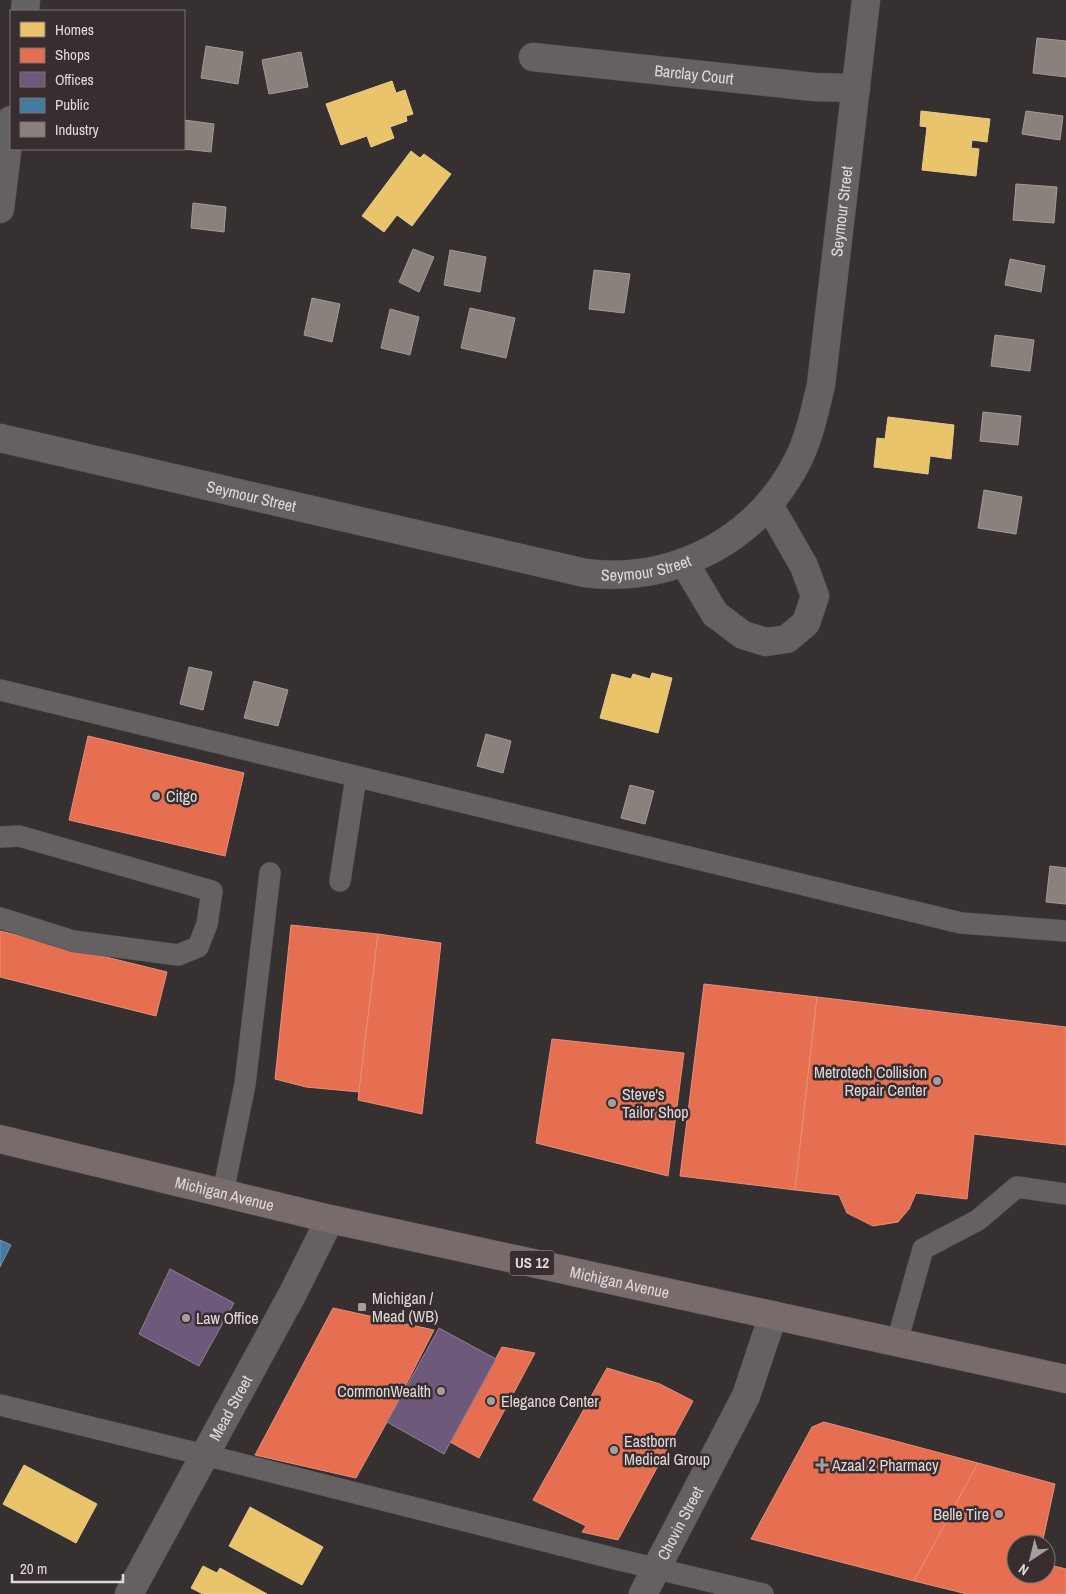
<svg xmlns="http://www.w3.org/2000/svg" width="1066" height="1594" viewBox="0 0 1066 1594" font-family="'Archivo Narrow',sans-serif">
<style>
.homes{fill:#e9c46a;stroke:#e6ca8b}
.shops{fill:#e76f51;stroke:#e58f7a}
.offices{fill:#6d597a;stroke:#907f96}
.public{fill:#457b9d;stroke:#7497af}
.industry{fill:#8a817c;stroke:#a49b98}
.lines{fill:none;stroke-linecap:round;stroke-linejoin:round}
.service-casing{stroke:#544f4f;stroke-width:22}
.minor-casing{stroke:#544f4f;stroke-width:29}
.primary-casing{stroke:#544f4f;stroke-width:29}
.service{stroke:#656061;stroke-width:21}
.minor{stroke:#656061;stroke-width:28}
.primary{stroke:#776b6c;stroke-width:28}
.poi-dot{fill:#a49e9e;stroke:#382e2f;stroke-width:2}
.labels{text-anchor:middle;stroke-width:5;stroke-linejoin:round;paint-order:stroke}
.shield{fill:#382e2f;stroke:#aea6a6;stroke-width:1}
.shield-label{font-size:15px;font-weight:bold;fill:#e0d9d9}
.street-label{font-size:16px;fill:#e0d9d9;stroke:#382e2f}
.poi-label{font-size:16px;fill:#e0d9d9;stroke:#382e2f;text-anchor:start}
</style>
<rect width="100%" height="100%" fill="#363031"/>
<g class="homes">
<path d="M392 81 396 93 405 90 413 114 406 116 407 121 390 127 394 138 371 147 367 136 341 145 326 104Z"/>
<path d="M921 111 990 119 987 142 972 140 971 148 979 149 976 176 922 170 927 127 920 126Z"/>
<path d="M411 151 420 158 424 154 451 174 412 226 397 215 384 232 362 216Z"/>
<path d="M888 417 954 425 951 459 930 456 928 474 874 467 877 438 885 439Z"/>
<path d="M652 673 672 678 658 733 600 718 612 674 631 679 633 674 650 679Z"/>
<path d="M24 1465 97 1504 76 1543 3 1504Z"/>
<path d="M250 1507 323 1547 302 1585 229 1546Z"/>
<path d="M203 1566 217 1573 220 1568 267 1594H203L191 1588Z"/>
</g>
<g class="shops">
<path d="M88 736 244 773 225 856 69 820Z"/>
<path d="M291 925 378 934 359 1092 306 1087 275 1079Z"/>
<path d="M0 931 167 972 156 1016 0 977Z"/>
<path d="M378 934 441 943 422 1114 358 1100Z"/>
<path d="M704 984 817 997 795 1190 680 1176Z"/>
<path d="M817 997 1066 1027V1145L974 1134 967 1199 916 1193 909 1209 898 1222 873 1226 847 1213 839 1195 795 1190Z"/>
<path d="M552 1039 684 1053 668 1176 536 1143Z"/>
<path d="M333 1308 434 1330 387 1422 356 1478 255 1455Z"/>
<path d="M502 1347 535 1353 479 1458 450 1442Z"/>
<path d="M607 1368 660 1384 693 1401 618 1540 582 1532 586 1526 533 1500Z"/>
<path d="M824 1422 978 1463 914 1581 751 1539 812 1427Z"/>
<path d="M978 1463 1055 1484 1042 1544H1016V1574H1046V1564L1066 1569V1594H967L914 1581Z"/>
</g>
<g class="offices">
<path d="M170 1269 234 1303 199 1366 139 1334Z"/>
<path d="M439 1328 496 1359 444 1454 387 1422Z"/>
</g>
<path class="public" d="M0 1240 11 1245 0 1267Z"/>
<g class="industry">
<path d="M1037 38 1066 41V77L1033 73Z"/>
<path d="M206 46 243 52 238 84 201 78Z"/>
<path d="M301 52 308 87 269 94 262 60Z"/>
<path d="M1026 111 1063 116 1060 140 1022 134Z"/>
<path d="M184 120 214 124 211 152 184 149Z"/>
<path d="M1016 184 1057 187 1054 223 1013 220Z"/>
<path d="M193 203 226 207 224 232 191 228Z"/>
<path d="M413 249 434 257 419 292 399 282Z"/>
<path d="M450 250 486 257 480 292 444 285Z"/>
<path d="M1010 259 1045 266 1041 292 1005 285Z"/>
<path d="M594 270 630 274 624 313 589 309Z"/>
<path d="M312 298 340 304 332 342 304 335Z"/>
<path d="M470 308 515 318 506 358 461 348Z"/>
<path d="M390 309 419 317 410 355 381 348Z"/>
<path d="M995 335 1034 340 1030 371 991 366Z"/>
<path d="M983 412 1021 416 1018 445 980 441Z"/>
<path d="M984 490 1022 497 1016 534 978 528Z"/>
<path d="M189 667 212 672 203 710 180 704Z"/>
<path d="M254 681 288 690 278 726 244 718Z"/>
<path d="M486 734 511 741 503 773 477 766Z"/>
<path d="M630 785 654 791 645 824 621 818Z"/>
<path d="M1050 866 1066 868V904L1046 902Z"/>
</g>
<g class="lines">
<g class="service-casing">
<g id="service">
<path d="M0 690 961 923 1066 931"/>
<path d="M0 837 19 836 212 891 207 924 198 947 178 955 73 941 0 918"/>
<path d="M340 881 356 777"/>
<path d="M223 1193 245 1084 270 873"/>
<path d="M897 1342 923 1249 978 1220 1017 1187 1066 1194"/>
<path d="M0 1405 237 1463 616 1559 763 1594"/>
</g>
</g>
<g class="minor-casing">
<g id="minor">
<path d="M25 11 26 0"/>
<path id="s1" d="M533 57 814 87 856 88"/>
<path d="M0 209 11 120"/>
<path id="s2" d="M0 438 585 573C675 584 759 539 799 458 810 435 815 410 821 385L866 0"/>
<path d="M684 562 715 614 743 635 766 642 787 639 806 623 815 596 804 566 769 505"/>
<path id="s3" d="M129 1594 293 1293 330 1219"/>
<path id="s4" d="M643 1594 746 1396 773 1315"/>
</g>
</g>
<g class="primary-casing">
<g id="primary">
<path id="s5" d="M0 1139 330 1219 1066 1379"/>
</g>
</g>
<use href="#service" class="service"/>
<use href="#minor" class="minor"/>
<use href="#primary" class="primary"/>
</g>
<g class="poi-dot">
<circle cx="156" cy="796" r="5"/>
<circle cx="937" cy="1081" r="5"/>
<circle cx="612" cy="1103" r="5"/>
<rect x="357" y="1302" width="10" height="10" rx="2.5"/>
<circle cx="186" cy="1318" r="5"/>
<circle cx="441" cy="1391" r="5"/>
<circle cx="491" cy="1401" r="5"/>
<circle cx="614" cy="1450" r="5"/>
<path d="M819.5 1457.5h5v5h5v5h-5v5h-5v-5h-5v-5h5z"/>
<circle cx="999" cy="1514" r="5"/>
</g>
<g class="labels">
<rect class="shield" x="509.5" y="1250.5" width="45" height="25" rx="4"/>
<g class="shield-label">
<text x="532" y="1268">US 12</text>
</g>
<g class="street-label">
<text dy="6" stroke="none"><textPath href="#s1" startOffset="162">Barclay Court</textPath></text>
<text dy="6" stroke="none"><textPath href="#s2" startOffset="1111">Seymour Street</textPath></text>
<text dy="6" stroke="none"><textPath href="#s2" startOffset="258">Seymour Street</textPath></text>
<text dy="6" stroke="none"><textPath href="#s2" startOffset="662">Seymour Street</textPath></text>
<text dy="6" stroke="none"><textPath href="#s5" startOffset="231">Michigan Avenue</textPath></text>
<text dy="6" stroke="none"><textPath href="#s5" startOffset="636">Michigan Avenue</textPath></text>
<text dy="6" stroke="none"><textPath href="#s3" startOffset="212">Mead Street</textPath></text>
<text dy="6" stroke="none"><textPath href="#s4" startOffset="80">Chovin Street</textPath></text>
</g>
<g class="poi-label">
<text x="166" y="802">Citgo</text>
<text x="927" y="1078" text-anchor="end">Metrotech Collision<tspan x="927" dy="18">Repair Center</tspan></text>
<text x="622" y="1100">Steve's<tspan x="622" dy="18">Tailor Shop</tspan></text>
<text x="372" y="1304">Michigan /<tspan x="372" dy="18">Mead (WB)</tspan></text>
<text x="196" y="1324">Law Office</text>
<text x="431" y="1397" text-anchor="end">CommonWealth</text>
<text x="501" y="1407">Elegance Center</text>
<text x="624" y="1447">Eastborn<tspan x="624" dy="18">Medical Group</tspan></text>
<text x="832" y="1471">Azaal 2 Pharmacy</text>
<text x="989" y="1520" text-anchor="end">Belle Tire</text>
</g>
</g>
<rect x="10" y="10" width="175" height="140" fill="#382e2f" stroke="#7b7273"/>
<rect x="20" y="22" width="25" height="15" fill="#e9c46a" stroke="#7b7273"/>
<text x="55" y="35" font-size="15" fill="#e0d9d9">Homes</text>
<rect x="20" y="48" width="25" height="15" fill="#e76f51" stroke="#7b7273"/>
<text x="55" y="60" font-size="15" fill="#e0d9d9">Shops</text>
<rect x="20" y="72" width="25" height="15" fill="#6d597a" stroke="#7b7273"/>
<text x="55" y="85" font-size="15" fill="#e0d9d9">Offices</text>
<rect x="20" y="98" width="25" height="15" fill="#457b9d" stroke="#7b7273"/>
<text x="55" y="110" font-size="15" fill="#e0d9d9">Public</text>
<rect x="20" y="122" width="25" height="15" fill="#8a817c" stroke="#7b7273"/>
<text x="55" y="135" font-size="15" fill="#e0d9d9">Industry</text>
<g transform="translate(1031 1559) rotate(215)"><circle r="24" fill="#382e2f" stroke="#7b7273"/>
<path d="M0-4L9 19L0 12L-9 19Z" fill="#a49e9e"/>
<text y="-8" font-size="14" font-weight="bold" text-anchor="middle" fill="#e0d9d9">N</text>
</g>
<path d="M12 1574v8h111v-8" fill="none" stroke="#e0d9d9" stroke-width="2.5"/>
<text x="20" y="1574" font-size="15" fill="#e0d9d9" stroke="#382e2f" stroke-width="4" paint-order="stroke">20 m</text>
</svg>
